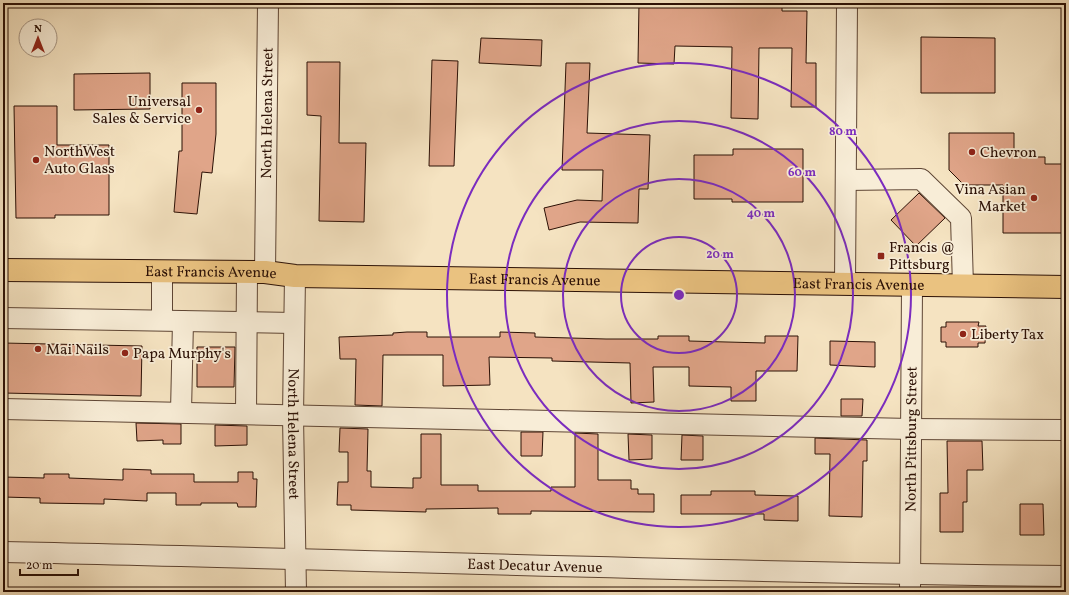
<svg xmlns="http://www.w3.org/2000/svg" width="1069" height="595" viewBox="0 0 1069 595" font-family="Vollkorn,serif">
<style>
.building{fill:#e0a589;stroke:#2b1005}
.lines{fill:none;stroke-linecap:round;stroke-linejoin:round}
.minor-casing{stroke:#5e4534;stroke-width:22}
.major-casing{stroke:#2b1005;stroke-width:24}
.minor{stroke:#f8edd7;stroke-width:20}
.major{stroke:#eac280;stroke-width:22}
.ring{fill:none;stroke:#7b2cbf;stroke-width:2}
.poi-dot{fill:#8f2418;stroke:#f8edd7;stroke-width:1.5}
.labels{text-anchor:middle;stroke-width:3.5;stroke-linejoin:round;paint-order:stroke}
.poi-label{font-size:15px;fill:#2b1005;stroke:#f8edd7;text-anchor:start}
.street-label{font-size:15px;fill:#2b1005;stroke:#f8edd7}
.centre{fill:#7b2cbf;stroke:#f8edd7;stroke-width:2}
.ring-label{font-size:12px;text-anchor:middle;font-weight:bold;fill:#7b2cbf;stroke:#f8edd7;stroke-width:3.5;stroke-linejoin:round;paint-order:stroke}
</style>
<rect width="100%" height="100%" fill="#f5e3c1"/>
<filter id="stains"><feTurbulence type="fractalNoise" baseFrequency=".005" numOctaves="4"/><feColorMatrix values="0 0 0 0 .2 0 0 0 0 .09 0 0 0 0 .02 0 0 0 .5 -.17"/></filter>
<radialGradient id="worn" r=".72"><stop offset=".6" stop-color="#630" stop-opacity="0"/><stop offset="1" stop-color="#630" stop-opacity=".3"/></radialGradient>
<g class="building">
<path d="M639 3 782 4V11H807L806 63H816V107H791L792 48H759L758 119 731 118 732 47 675 46 674 64 638 63Z"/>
<path d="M921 37 995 38V93H921Z"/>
<path d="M481 38 542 40 541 66 479 63Z"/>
<path d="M432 60 458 61 454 166H429Z"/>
<path d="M307 62H340L339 143H366L364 222 319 221 321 116 307 115Z"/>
<path d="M566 63H590L587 133 650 135 648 189H639L638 223 580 222 549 230 544 208 577 200 602 201 603 170H562Z"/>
<path d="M150 73V109L74 110V74Z"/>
<path d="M182 83H216V134L212 173 202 172 197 214 174 212 179 151H182Z"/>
<path d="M14 106H57V145H109V215H55V218H16Z"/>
<path d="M949 133H1014V157H1045V164H1066V233H1003V185H964L949 170Z"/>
<path d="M733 149H803V202H732V199H694V155H733Z"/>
<path d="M919 193 945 218 916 246 891 220Z"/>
<path d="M946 322H979L978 326H986L985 343H978V347H946V342H941V327H946Z"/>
<path d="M407 332H427V337H500V332L535 333V337L606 339H658V336H689V341L765 343V336H798L797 371H756V401H731V387L689 386V367H653L654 402 631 403 630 363 552 361V358L489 357 490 385 443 386V355H383L382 406 355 405 356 359H340L339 337 393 335V333Z"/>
<path d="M830 341 875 342V367L830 365Z"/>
<path d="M3 343 142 346 141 396 3 393Z"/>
<path d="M197 347H235L234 387H197Z"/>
<path d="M841 399H863L862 416H841Z"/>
<path d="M136 423 181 424V444H163V440L137 441Z"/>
<path d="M215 425 247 426V445L215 446Z"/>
<path d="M340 428 368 429 367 471H371V487L413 488V478H421V434H441V485H478V491H551V487H575V433L598 434V480H631V489H638V494H654V512L531 511V514H498V508L426 509V512L351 510V505H337L338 482H348V452H339Z"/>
<path d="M521 432H543L542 456H521Z"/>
<path d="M628 434 652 435V459L629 460Z"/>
<path d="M682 435 703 436V460H681Z"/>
<path d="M815 438 867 440V461H863L862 517 829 516 830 454H815Z"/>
<path d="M947 441H982L983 470H967V502H963V532H940V493H948Z"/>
<path d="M123 469 151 470V474H194V482H238V472H253V479H257L256 507H238L237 503H201V505H176V493H147V501L104 499V504L40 503V498L3 497V477L44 478V474H69V478L123 480Z"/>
<path d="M711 491H755V495L798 496V521L764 520V514H681V495H711Z"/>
<path d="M1020 504H1043L1044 535H1020Z"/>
</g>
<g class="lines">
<g class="minor-casing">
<g id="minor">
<path d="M846 180 921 179 961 218 963 286"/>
<path d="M162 272V320"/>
<path id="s1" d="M265 272 268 3"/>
<path id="s2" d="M295 276 293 416 296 592"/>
<path d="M845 284 847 3"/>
<path d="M3 318 294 323"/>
<path d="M3 409 911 429 1066 430"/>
<path d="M181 412 183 321"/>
<path d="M246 414 247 272"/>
<path id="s3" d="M3 552C357 559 712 573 1066 576"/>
<path id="s4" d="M910 592 912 286"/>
</g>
</g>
<g class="major-casing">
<g id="major">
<path id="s5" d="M3 270 265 272 295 276 1066 287"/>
</g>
</g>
<use href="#minor" class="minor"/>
<use href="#major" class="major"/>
</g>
<g class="ring">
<circle cx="679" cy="295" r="58"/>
<circle cx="679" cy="295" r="116"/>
<circle cx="679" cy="295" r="174"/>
<circle cx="679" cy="295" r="232"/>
</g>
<g class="poi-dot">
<circle cx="199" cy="110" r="4"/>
<circle cx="972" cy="152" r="4"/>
<circle cx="36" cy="160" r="4"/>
<circle cx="1034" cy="198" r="4"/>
<rect x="877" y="252" width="8" height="8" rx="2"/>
<circle cx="963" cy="334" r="4"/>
<circle cx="38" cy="349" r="4"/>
<circle cx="125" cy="353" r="4"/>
</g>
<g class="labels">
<g class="poi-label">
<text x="191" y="106" text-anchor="end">Universal<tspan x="191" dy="17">Sales &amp; Service</tspan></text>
<text x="44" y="156">NorthWest<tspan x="44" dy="17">Auto Glass</tspan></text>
<text x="980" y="157">Chevron</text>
<text x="1026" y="194" text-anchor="end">Vina Asian<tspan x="1026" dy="17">Market</tspan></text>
<text x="889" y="252">Francis @<tspan x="889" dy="17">Pittsburg</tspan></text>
<text x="971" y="339">Liberty Tax</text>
<text x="46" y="354">Mai Nails</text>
<text x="133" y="358">Papa Murphy's</text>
</g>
<g class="street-label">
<text dy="5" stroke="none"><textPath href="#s1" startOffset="159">North Helena Street</textPath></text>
<text dy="5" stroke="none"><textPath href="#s5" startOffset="208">East Francis Avenue</textPath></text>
<text dy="5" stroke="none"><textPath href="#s5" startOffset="532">East Francis Avenue</textPath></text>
<text dy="5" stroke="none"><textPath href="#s5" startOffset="856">East Francis Avenue</textPath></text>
<text dy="5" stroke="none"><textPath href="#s2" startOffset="158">North Helena Street</textPath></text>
<text dy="5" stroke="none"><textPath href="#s4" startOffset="153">North Pittsburg Street</textPath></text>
<text dy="5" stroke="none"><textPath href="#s3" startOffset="532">East Decatur Avenue</textPath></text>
</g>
</g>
<circle cx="679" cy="295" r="6" class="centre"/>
<g class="ring-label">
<text x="843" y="135">80 m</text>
<text x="802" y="176">60 m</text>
<text x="761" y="217">40 m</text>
<text x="720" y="258">20 m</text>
</g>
<rect width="1069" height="595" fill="none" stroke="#f5e3c1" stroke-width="16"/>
<rect x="4" y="4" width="1061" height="587" fill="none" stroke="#2b1005" stroke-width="2"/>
<rect x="8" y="8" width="1053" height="579" fill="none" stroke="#2b1005"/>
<g transform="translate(38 38)"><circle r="19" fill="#f8edd7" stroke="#a69583"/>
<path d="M0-3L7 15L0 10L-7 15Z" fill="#8f2418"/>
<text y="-6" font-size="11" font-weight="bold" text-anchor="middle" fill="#2b1005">N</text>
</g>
<path d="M20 569v6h58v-6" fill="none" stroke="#2b1005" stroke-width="2"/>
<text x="26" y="569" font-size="12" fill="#2b1005" stroke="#f8edd7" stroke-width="3" paint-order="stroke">20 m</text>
<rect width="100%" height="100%" filter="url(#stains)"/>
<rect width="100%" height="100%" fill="url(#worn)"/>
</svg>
